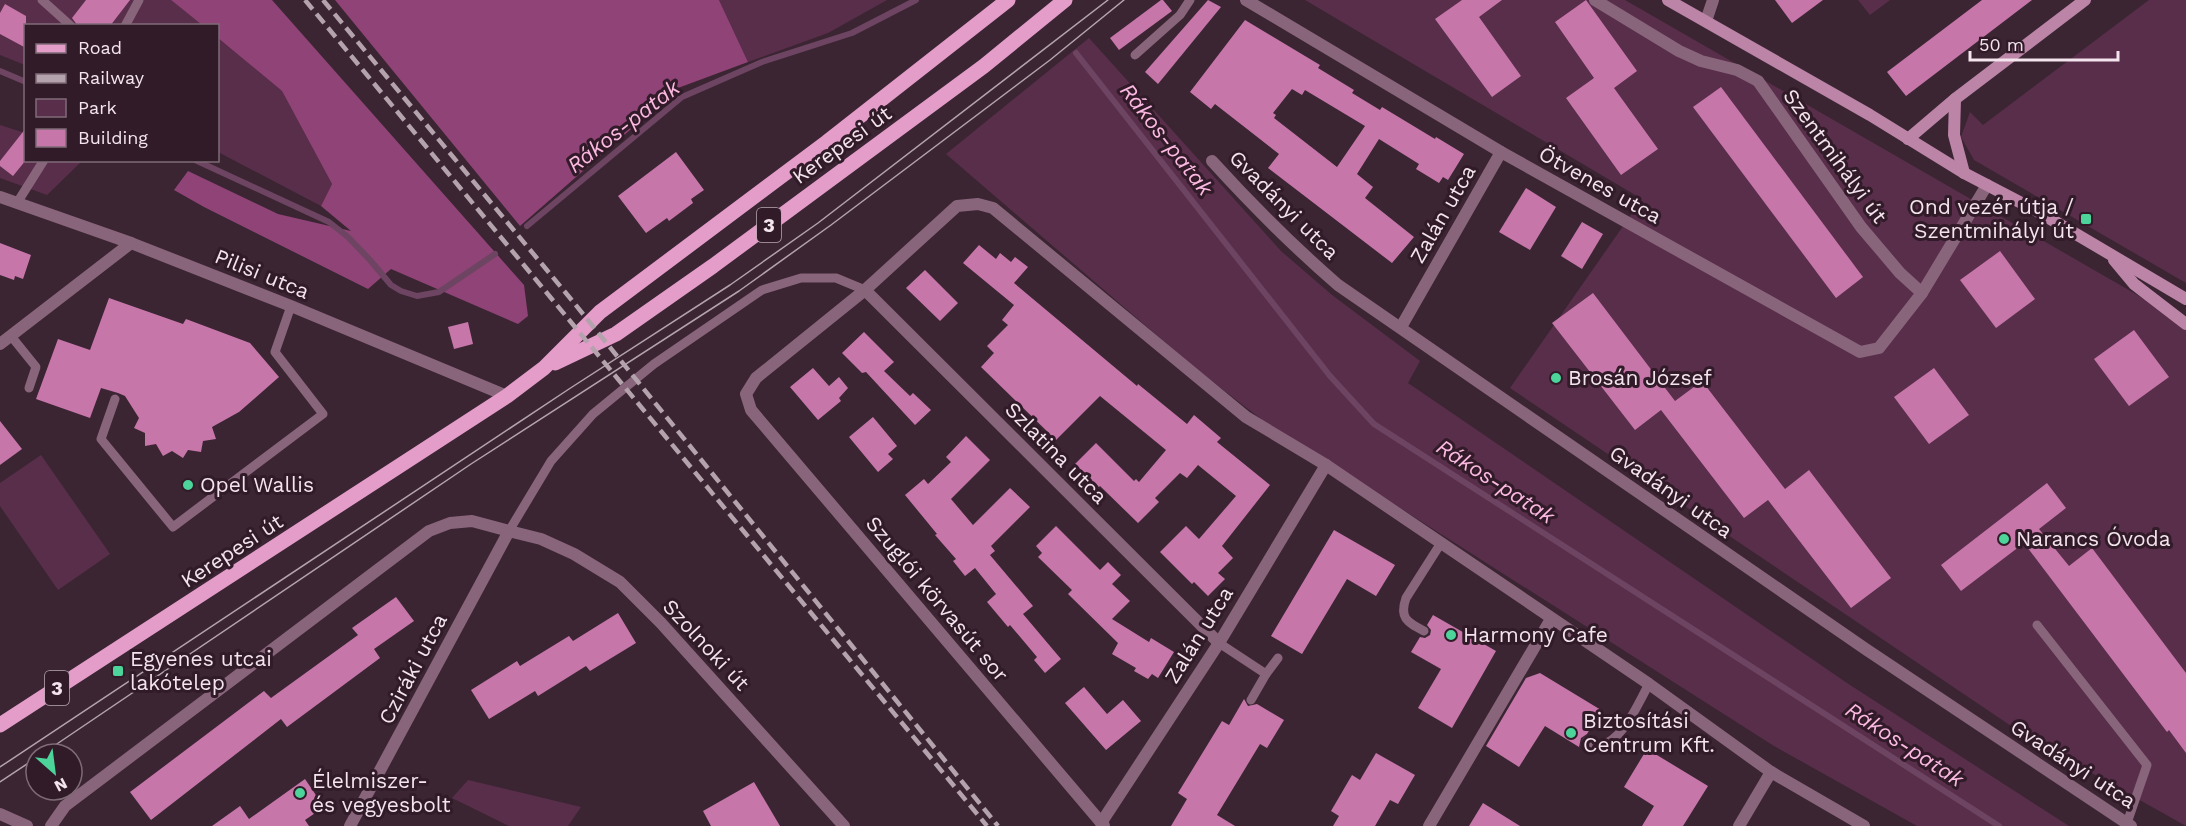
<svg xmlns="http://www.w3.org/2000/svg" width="2186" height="826" viewBox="0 0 2186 826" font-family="'Work Sans',sans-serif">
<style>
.green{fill:#592e4a}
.forest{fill:#8f4376}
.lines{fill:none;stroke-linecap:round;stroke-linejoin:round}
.stream{stroke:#6d4461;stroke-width:6}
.building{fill:#c776aa;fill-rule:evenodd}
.lane{stroke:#89657b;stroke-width:9}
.street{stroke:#89657b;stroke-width:12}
.secondary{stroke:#bc84a7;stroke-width:12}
.primary{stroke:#e49cc9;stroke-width:15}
.tram{stroke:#b4a3ad;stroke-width:1.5}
.rail{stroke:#b4a3ad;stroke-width:4.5;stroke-dasharray:12 6;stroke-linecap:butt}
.poi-dot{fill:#4cd49b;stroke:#311b29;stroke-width:2}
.labels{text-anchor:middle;stroke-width:6;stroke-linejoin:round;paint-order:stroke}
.shield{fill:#311b29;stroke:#b9a8b2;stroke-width:1.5}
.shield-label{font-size:20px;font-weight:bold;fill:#f3e4ed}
.street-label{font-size:21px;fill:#f3e4ed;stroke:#311b29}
.poi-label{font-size:21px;fill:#f3e4ed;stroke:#311b29;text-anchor:start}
.water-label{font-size:22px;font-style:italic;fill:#fbb9e1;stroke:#311b29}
</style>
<rect width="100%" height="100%" fill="#3b2533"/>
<g class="green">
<path d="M0 0H171L202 25 26 26 25 65 0 55Z"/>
<path d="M719 0H887L828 33 748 62Z"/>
<path d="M1305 0H1625L2186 323V826L2026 736 1510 388 1642 199Z"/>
<path d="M1858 0H1890L1870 15Z"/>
<path d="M2149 0H2186V283L1974 160 1961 137 1970 112 1983 125Z"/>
<path d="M218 38 282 91 332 184 321 206 218 152Z"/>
<path d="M1089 38 1281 251 1332 295 1420 361 1408 383 1850 685 2069 826H1917L1774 746 1265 422 1196 369 946 154Z"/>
<path d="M0 125 25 133 26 160 82 161 47 195 0 178Z"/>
<path d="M41 455 110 554 58 590 0 506V483Z"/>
<path d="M468 780 581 807 568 826H509L452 798Z"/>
</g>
<g class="forest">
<path d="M171 0H272L524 285 528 316 518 324 391 269 368 289 204 207 174 190 188 171 278 214 351 231 321 206 332 184 282 91 218 38V26L202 25Z"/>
<path d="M335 0H719L748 62 678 88 520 226Z"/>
</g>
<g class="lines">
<g class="stream">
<path d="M1076 53 1330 376 1374 424 1999 826"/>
<path d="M0 71 26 82"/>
<path d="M195 160 329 222 348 237 370 260 391 285 401 291 417 296 439 292 495 254"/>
<path d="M527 226 682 97 762 62 852 33 916 0"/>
</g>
</g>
<g class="building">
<path d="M86 0H130L110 26H78L72 18Z"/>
<path d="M1161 0H1163L1172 11 1119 50 1110 38Z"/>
<path d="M1208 0 1221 7 1158 84 1145 72Z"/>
<path d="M1462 0H1502L1479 17 1521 76 1492 97 1435 19Z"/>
<path d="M1586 0 1637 71 1614 88 1658 149 1621 175 1566 98 1594 78 1555 22Z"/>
<path d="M1775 0H1823L1792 23Z"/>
<path d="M1982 0H2032L1906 96 1887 72Z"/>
<path d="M5 4 26 16V48L0 34V13Z"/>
<path d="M1245 20 1320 65 1318 68 1354 90 1352 93 1380 110 1382 107 1435 139 1436 137 1464 154 1448 180 1443 177 1439 183 1416 169 1419 164 1379 139 1357 174 1373 187 1365 198 1414 237 1392 263 1268 168 1279 154 1215 104 1211 109 1190 92ZM1292 89 1302 95 1305 90 1365 126 1337 167 1274 118 1276 115 1273 113Z"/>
<path d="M1721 87 1863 277 1836 298 1693 107Z"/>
<path d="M26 128V160L13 176 0 166V161Z"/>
<path d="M676 152 704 190 691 199 693 203 669 221 667 218 646 233 618 196Z"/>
<path d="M1526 188 1556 207 1530 250 1499 232Z"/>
<path d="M1582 222 1603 234 1582 269 1561 256Z"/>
<path d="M0 243 31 255 23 279 15 276 14 280 0 275Z"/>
<path d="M979 245 996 259 1000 253 1011 262 1015 257 1028 267 1014 283 1137 386 1138 384 1187 424 1194 415 1221 438 1217 442 1270 485 1222 546 1233 558 1218 573 1225 579 1208 596 1194 582 1192 584 1160 552 1186 526 1199 539 1236 496 1198 465 1187 478 1180 473 1155 498 1159 502 1138 523 1100 486 1099 487 1075 464 1096 443 1134 481 1136 479 1139 482 1166 450 1100 396 1056 440 981 367 994 353 987 346 1008 325 1002 320 1014 305 963 263Z"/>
<path d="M2000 251 2035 299 1996 328 1960 280Z"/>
<path d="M925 270 958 303 940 321 906 288Z"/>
<path d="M1593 293 1675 401 1702 381 1785 489 1809 470 1891 578 1851 608 1768 500 1744 518 1661 410 1635 430 1552 323Z"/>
<path d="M109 298 183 324 186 319 250 343 279 377 239 412 212 427 216 439 203 441 201 452 188 450 183 458 172 451 163 456 156 444 145 446V433L134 428 139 418 125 396 118 393 101 388 90 418 36 399 58 339 90 350Z"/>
<path d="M468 322 473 344 454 349 448 327Z"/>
<path d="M2134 330 2169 377 2129 406 2094 359Z"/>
<path d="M864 332 894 362 884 371 910 396 913 393 931 410 915 425 866 372 862 373 842 353Z"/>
<path d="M813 368 829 386 839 377 848 388 839 398 841 401 818 420 790 387Z"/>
<path d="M1934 368 1969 415 1929 444 1894 397Z"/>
<path d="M873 417 897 446 888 454 893 459 878 472 849 437Z"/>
<path d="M0 421 22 449 0 465Z"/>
<path d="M966 436 990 460 951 499 973 525 1010 488 1030 507 991 546 995 551 990 555 1033 606 1023 614 1061 659 1045 673 1034 660 1037 657 1010 625 1008 627 987 602 996 594 975 568 965 576 953 561 956 559 935 535 937 534 905 495 924 479 928 484 951 462 946 457Z"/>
<path d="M2047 483 2066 508 2039 529 2069 566 2092 548 2186 673V753L2169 730 2167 732 2024 543 1961 591 1941 565Z"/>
<path d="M1056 526 1100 570 1108 562 1121 575 1112 584 1130 601 1112 619 1149 642 1151 638 1174 652 1158 678 1152 674 1148 679 1134 671 1136 668 1112 654 1118 643 1068 594 1072 590 1038 557 1042 553 1036 546Z"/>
<path d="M1334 530 1395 565 1376 596 1347 579 1302 654 1271 636Z"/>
<path d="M396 597 414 621 374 649 380 658 287 727 281 719 151 820 130 792 264 691 271 698 358 635 352 628Z"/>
<path d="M618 613 636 643 590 671 586 666 538 696 535 691 489 719 471 690 517 661 520 666 569 636 573 641Z"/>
<path d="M1433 615 1496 651 1452 728 1418 708 1441 669 1411 652 1420 637 1425 638 1430 635 1431 630 1427 625Z"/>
<path d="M1540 673 1601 710 1587 734 1581 738 1579 747 1545 726 1519 767 1486 746 1526 678Z"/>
<path d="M1084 687 1107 714 1123 700 1141 721 1106 750 1065 703Z"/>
<path d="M1244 699 1248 706 1257 704 1284 720 1267 748 1260 744 1217 815 1235 826H1171L1187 799 1178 793 1222 721 1229 725Z"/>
<path d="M1647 749 1708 786 1683 826H1642L1654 806 1624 787Z"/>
<path d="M1376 753 1415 775 1398 804 1390 800 1375 826H1333L1339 816 1331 811 1352 775 1360 780Z"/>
<path d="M305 779 324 807 305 820 309 826H212L240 806 249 819Z"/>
<path d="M754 782 780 826H711L703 811Z"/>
<path d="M1483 803 1520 826H1469Z"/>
</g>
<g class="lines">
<g class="lane">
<path d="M42 0 71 26"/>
<path d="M125 26 139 0"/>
<path d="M1135 55 1180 15 1190 0"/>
<path d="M17 203 44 160"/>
<path d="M11 336 36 367 29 388"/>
<path d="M115 399 101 439 173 527 323 414 275 352 291 306"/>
<path d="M509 531 551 461 593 414 654 364 762 290 801 278H836L865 290"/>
<path d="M2037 625 2147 765 2127 823"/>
<path d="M1424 631C1407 622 1399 618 1406 598L1441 543"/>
<path d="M1219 643 1266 674 1278 658"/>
<path d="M1251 700 1266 674"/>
<path d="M1587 741 1599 746C1624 740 1637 705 1649 684"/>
</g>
<g class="street">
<path d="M1246 0 1501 152 1860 352 1879 348 1922 293 1987 185"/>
<path d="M1595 0 1679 51 1701 61 1737 70 1758 81 1861 227 1900 273 1922 293"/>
<path d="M1706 21 1713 0"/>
<path d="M1212 161C1252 205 1293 246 1338 285L1867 650 2131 826"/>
<path d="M0 197 131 243 291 306 507 396"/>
<path d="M865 290 1219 643"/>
<path d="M1401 327 1501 152"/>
<path d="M0 344 131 243"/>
<path d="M0 814 27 826"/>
<path d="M1101 823 1219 643 1326 465"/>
<path d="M51 826 65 806 429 531 450 523 472 521 509 531 541 539 574 554 620 582 661 623 844 826"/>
<path d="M350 826 509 531"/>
<path d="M1104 826 751 410 746 394 756 378 865 290 957 206 978 204 993 208 1246 417 1326 465 1649 684 1771 772 1864 826"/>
<path d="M1429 826 1551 619"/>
<path d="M1739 826 1771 772"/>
</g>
<g class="secondary">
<path d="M1668 0 1870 115 1964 173 2037 211 2186 299"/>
<path d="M1955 99 1954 135 1964 173"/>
<path d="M1908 139 1955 99 2085 0"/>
<path d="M2114 260 2134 284 2186 324"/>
</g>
<g class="primary">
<path d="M555 363 616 334 713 266 984 66 1065 0"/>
<path d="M0 725 507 396 544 368 600 312 827 142 1008 0"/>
</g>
<g class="tram">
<path d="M42 754 471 464 739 291 831 225 1050 60 1124 0"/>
<path d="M0 767 569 389 730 285 818 223 1108 0"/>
<path d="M0 782 36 758"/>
</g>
<g class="rail">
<path d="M305 0 987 826"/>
<path d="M323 0 570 298 998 826"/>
</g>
</g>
<g class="poi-dot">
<rect x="2080" y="213" width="12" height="12" rx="3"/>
<circle cx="1556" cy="378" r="6"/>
<circle cx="188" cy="485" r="6"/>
<circle cx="2004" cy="539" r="6"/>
<circle cx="1451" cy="635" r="6"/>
<rect x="112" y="665" width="12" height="12" rx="3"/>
<circle cx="1571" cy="733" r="6"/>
<circle cx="300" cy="793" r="6"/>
</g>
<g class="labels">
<g class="shield">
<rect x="757" y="208" width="24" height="34" rx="4.5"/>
<rect x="45" y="671" width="24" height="34" rx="4.5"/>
</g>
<g class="shield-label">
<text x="769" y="232">3</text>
<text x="57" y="695">3</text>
</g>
<g class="street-label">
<text transform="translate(842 145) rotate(-36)" y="7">Kerepesi út</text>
<text transform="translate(1835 156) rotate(54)" y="7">Szentmihályi út</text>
<text transform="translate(1600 185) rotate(29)" y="7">Ötvenes utca</text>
<text transform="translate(1284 205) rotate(45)" y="7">Gvadányi utca</text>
<text transform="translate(1443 214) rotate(-60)" y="7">Zalán utca</text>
<text transform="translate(262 274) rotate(22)" y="7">Pilisi utca</text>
<text transform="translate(1056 453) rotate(45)" y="7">Szlatina utca</text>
<text transform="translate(1671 492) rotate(35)" y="7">Gvadányi utca</text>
<text transform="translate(232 551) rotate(-33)" y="7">Kerepesi út</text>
<text transform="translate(937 599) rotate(50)" y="7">Szuglói körvasút sor</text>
<text transform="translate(1199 635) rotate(-58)" y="7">Zalán utca</text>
<text transform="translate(706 645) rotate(47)" y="7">Szolnoki út</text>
<text transform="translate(413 669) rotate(-62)" y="7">Cziráki utca</text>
<text transform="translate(2073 764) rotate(33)" y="7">Gvadányi utca</text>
</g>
<g class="poi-label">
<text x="2074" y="214" text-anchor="end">Ond vezér útja /<tspan x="2074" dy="24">Szentmihályi út</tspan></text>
<text x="1568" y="385">Brosán József</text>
<text x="200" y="492">Opel Wallis</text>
<text x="2016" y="546">Narancs Óvoda</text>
<text x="1463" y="642">Harmony Cafe</text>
<text x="130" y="666">Egyenes utcai<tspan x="130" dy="24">lakótelep</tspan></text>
<text x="1583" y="728">Biztosítási<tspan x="1583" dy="24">Centrum Kft.</tspan></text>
<text x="312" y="788">Élelmiszer-<tspan x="312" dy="24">és vegyesbolt</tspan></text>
</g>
<g class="water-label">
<text transform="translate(623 126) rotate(-38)" y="8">Rákos-patak</text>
<text transform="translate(1167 139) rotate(52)" y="8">Rákos-patak</text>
<text transform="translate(1496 481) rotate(33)" y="8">Rákos-patak</text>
<text transform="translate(1905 744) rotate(33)" y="8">Rákos-patak</text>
</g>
</g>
<rect x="24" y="24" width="195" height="138" fill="#311b29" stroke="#7f6b77" stroke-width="1.5"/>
<rect x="36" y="44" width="30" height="9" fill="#e49cc9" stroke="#7f6b77" stroke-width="1.5"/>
<text x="78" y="54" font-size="18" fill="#f3e4ed">Road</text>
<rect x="36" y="74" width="30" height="9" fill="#b4a3ad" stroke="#7f6b77" stroke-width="1.5"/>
<text x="78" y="84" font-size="18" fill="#f3e4ed">Railway</text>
<rect x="36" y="99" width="30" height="18" fill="#592e4a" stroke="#7f6b77" stroke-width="1.5"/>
<text x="78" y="114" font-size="18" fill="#f3e4ed">Park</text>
<rect x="36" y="129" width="30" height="18" fill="#c776aa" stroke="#7f6b77" stroke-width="1.5"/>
<text x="78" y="144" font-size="18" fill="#f3e4ed">Building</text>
<g transform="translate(54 772) rotate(152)"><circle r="28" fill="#311b29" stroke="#7f6b77" stroke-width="1.5"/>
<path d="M0-4.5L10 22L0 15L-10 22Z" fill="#4cd49b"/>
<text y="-9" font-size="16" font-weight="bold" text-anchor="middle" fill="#f3e4ed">N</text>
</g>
<path d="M1970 51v9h148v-9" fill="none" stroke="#f3e4ed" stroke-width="3"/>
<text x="1979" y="51" font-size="18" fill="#f3e4ed" stroke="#311b29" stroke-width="4.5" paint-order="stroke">50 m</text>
</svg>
